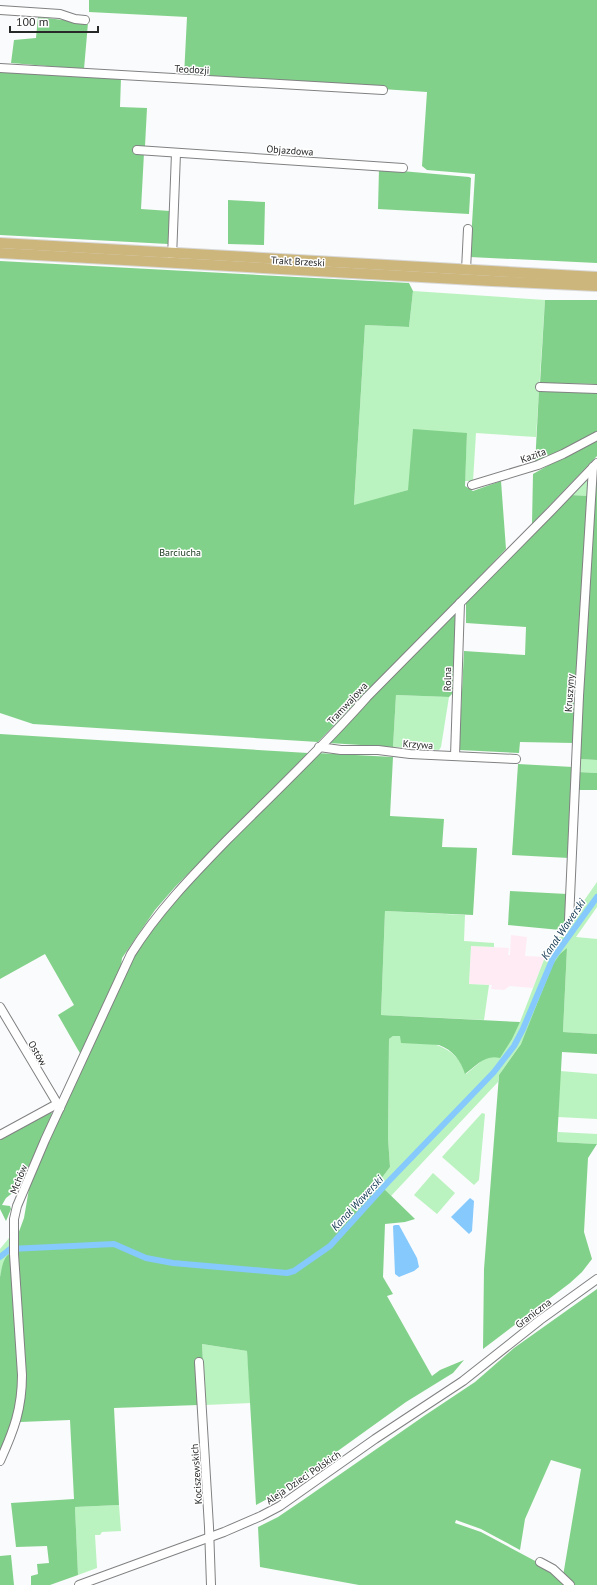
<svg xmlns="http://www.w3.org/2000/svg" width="597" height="1585" viewBox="0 0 597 1585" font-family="'PT Sans',sans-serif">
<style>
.education{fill:#ffebf4}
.green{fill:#baf3bf}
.forest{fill:#82d18a}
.water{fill:#85c9fd}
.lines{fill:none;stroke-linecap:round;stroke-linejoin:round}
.canal{stroke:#85c9fd;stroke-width:6}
.minor-casing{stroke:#808182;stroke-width:10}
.major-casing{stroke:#d8d8d8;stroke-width:12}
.minor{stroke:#fff;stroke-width:8}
.major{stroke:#cdb67c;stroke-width:10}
.labels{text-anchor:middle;stroke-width:3;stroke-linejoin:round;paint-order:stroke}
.street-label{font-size:10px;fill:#272828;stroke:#fff}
.park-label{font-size:10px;fill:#153519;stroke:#fff}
.water-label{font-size:11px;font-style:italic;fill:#0f354f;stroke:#fff}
</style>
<rect width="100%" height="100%" fill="#fafbfc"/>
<path class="education" d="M511 935 527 937 525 956 545 957 533 988 510 986 504 990 491 989 492 985 469 984 471 946 509 948 508 955H510Z"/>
<g class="green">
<path d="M413 291 545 300 536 437 476 433 473 481H465L467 433 408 490 354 506 365 325 409 327Z"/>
<path d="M587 479H589V496L571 495Z"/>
<path d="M396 695 449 697 441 747 439 750 393 747Z"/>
<path d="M579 759 597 760V773L578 772Z"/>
<path d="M597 882V907L576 937 597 939V1034L563 1032 567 948 521 1044 499 1075 498 1082 391 1196 378 1183 390 1167 388 1138 389 1039 393 1036H400C428 1043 455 1043 466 1074L484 1059 493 1056 520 1022 545 957 559 937 565 936 574 921V915Z"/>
<path d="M385 911 465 915 464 941 494 943V947L471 946 469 984 489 985 484 1020 381 1015Z"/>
<path d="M560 1071 597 1074V1119L558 1117Z"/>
<path d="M482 1113 485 1114 479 1180 474 1185 442 1157Z"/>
<path d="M558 1132 597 1134V1144L557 1142Z"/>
<path d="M433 1173 455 1193 437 1214 414 1195Z"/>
<path d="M9 1238 11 1253 5 1259 0 1277V1249Z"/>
<path d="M202 1344 247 1351 251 1403 205 1405Z"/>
<path d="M119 1505 121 1531 102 1532 100 1535H95L97 1568 78 1575 75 1507Z"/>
</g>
<g class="forest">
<path d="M89 0H597V263L470 257 475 174 427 170 422 166 427 92 184 76 187 17 89 12Z"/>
<path d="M38 17 88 23 84 69 11 63 14 40 36 38Z"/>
<path d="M0 71 121 78 120 107 147 108 145 146H135L134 152 144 153 141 209 170 211 168 244 0 235Z"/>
<path d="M379 169 469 177 471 178 469 214 378 209Z"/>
<path d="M228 200 265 202 264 245 228 244Z"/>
<path d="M0 261 409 283 413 291 409 327 365 325 354 505 408 490 413 429 467 433 465 486 473 491 501 481 506 549 400 660 363 695 318 742 33 724 0 713Z"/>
<path d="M545 300H597V384L540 383Z"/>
<path d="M539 390 597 393V432L535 465Z"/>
<path d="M597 438V456L532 524 533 474Z"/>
<path d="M597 468V760L579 759Z"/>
<path d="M571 495 589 496 574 743 520 742 519 753 459 750 464 651 525 655 526 627 466 623V603Z"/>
<path d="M458 611 453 693 449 697 396 695 393 747 329 743 371 696Z"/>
<path d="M0 734 308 753 175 887 155 910 122 958 121 967 81 1055 58 1015 74 1005 45 954 0 979Z"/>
<path d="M317 753 393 757 390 816 444 819 442 847 477 848 473 915 385 911 381 1015 520 1022 512 1039 500 1058C485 1054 476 1066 465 1074 461 1061 453 1050 439 1045L401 1043 400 1036H393L389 1039 388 1138 390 1167 378 1183 415 1219 405 1222 385 1224 383 1277 393 1294 387 1296 432 1376 440 1370 464 1360 453 1373 406 1402 282 1491 256 1505 247 1351 202 1344 203 1363 198 1405 114 1408 119 1505 75 1507 78 1575 50 1585H31V1576L38 1574 37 1564 49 1563 47 1546 16 1547 11 1503 74 1499 70 1420 20 1422 25 1392 16 1254 17 1237 24 1218 31 1177 127 965 166 910 196 876Z"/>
<path d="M518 764 573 767 569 858 512 855Z"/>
<path d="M578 772 597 773V790H578Z"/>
<path d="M510 891 567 894 565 926 560 930 508 925Z"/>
<path d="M567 948 563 1032 597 1034V1054L562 1052 557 1142 597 1144 588 1158 584 1232 592 1259 582 1272 570 1283 483 1349 484 1269 499 1075 521 1044 553 964 560 954Z"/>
<path d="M50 1110 52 1114 20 1187 6 1198 2 1205 10 1206 11 1209 6 1221 0 1209V1138Z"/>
<path d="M11 1253 19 1375 17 1406 0 1455V1277C2 1268 3 1256 11 1253Z"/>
<path d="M597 1289V1585H573L563 1576 581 1469 551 1460 525 1519 520 1550 481 1529 456 1520 455 1523 481 1532 552 1570 568 1585H359L260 1567 258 1527 278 1517 303 1500 424 1416 475 1382 514 1348Z"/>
<path d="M11 1555 14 1585H0V1556Z"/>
</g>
<g class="water">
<path d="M470 1198 474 1201 472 1231 469 1234 451 1217Z"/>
<path d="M395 1225H399L417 1258 419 1267 414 1271 399 1277 395 1274 393 1226Z"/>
</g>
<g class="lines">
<path class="canal" d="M0 1257 10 1249 114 1244 146 1258 173 1263 287 1273 294 1271 330 1246 388 1182 494 1072 514 1046 523 1029 553 958 597 897"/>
<g class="minor-casing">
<g id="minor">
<path d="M0 10 60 14 75 19 85 20"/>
<path d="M0 68 383 90"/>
<path d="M137 150 403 168"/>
<path d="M172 258 176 153"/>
<path d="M466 270 468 229"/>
<path d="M540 387 597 389"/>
<path d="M472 485 538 465 563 454 597 436"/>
<path d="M319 747 341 750H378L410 754 516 759"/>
<path d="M455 756 460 603"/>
<path d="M569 920 579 696 593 467"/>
<path d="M0 1007 60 1108"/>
<path d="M0 1135 57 1104"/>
<path d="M199 1362 209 1527 211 1585"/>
<path d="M0 1461C14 1430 22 1409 22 1375L14 1254V1219L17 1206 45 1140 131 954C157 912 192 876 227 840 274 793 323 747 367 697L551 511 597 463"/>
<path d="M540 1562 553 1569 570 1585"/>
<path d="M79 1585 224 1532 261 1516 280 1506 375 1439 463 1381 540 1320 597 1279"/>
</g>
</g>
<g class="major-casing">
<g id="major">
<path d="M0 243 597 277"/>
<path d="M0 253 492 281 597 286"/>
</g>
</g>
<use href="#minor" class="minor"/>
<use href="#major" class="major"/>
</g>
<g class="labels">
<g class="street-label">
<text transform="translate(192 69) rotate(3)" y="4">Teodozji</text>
<text transform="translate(290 150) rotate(4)" y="4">Objazdowa</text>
<text transform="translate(298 261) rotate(3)" y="4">Trakt Brzeski</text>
<text transform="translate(533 455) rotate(-20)" y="4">Kazita</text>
<text transform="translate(447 679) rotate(-89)" y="4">Rolna</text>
<text transform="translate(569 693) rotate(-86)" y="4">Kruszyny</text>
<text transform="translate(347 703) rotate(-47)" y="4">Tramwajowa</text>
<text transform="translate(418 744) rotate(4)" y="4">Krzywa</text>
<text transform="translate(38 1053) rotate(60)" y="4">Ostów</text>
<text transform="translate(18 1179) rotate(-68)" y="4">Mchów</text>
<text transform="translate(533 1313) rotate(-37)" y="4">Graniczna</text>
<text transform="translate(196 1474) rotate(-94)" y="4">Kociszewskich</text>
<text transform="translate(303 1477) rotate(-34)" y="4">Aleja Dzieci Polskich</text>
</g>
<g class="park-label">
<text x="180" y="556">Barciucha</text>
</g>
<g class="water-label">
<text transform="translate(563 929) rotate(-56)" y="4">Kanał Wawerski</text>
<text transform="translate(357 1203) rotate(-47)" y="4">Kanał Wawerski</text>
</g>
</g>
<path d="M10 26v6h88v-6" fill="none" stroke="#272828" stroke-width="2"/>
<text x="16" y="26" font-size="12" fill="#272828" stroke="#ffffff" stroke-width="3" paint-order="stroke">100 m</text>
</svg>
